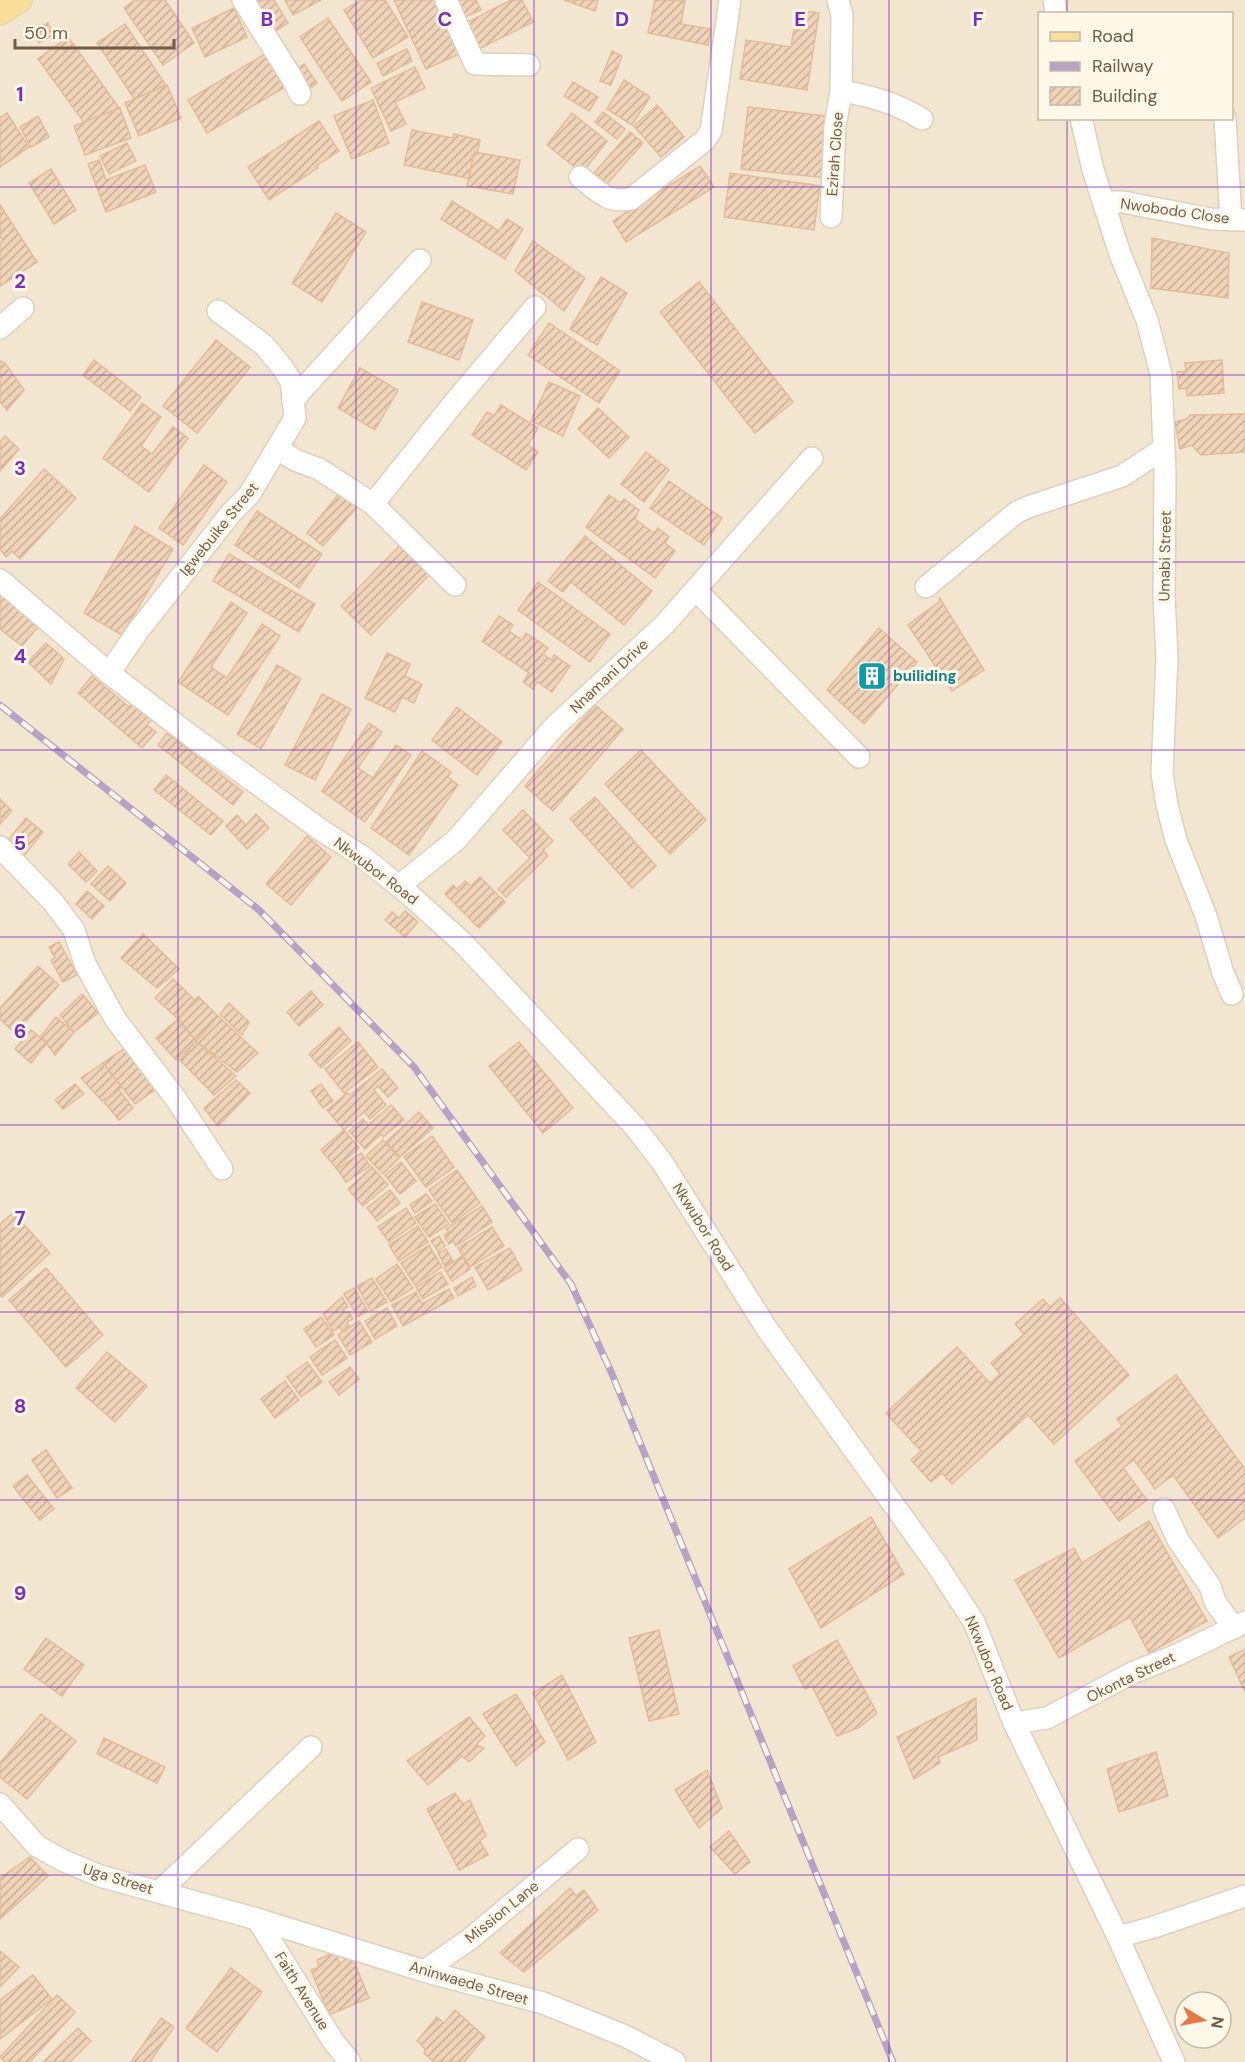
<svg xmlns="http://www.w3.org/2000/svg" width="1245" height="2062" viewBox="0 0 1245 2062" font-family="'DM Sans',sans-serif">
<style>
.residential{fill:#f3e6d0;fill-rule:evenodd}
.building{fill:url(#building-hatch);stroke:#e2bc9a;stroke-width:1.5}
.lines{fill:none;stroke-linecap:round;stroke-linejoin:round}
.minor-casing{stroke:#dfd0bd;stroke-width:24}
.major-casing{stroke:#dad4d0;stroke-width:28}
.minor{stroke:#fff;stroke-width:21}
.major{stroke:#f9de9a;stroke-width:26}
.rail-casing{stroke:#b7a1c4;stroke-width:7}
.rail{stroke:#fff7e7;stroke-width:4.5;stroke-dasharray:14;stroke-linecap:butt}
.grid{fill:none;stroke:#7b2cbf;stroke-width:1.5;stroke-opacity:0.55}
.labels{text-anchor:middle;stroke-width:6;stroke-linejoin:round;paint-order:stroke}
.street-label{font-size:15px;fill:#725b49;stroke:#fff7e7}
.culture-label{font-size:15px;font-weight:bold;fill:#0d838f;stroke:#fff7e7;text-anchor:start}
.grid-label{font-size:20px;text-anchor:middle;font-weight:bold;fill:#7b2cbf;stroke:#fff7e7;stroke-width:6;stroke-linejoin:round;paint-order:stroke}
</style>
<defs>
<pattern id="building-hatch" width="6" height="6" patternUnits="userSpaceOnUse" patternTransform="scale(1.5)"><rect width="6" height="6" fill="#f0d4b9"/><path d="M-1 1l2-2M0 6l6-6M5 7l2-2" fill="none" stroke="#c7af98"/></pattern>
</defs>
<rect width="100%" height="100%" fill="#fbf3e1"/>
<path class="residential" d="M0 0H1245V2062H0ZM1040 14H1232V118H1040ZM1185 2002H1221V2038H1185Z"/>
<g class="building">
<path d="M135 0H165L194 43 163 65 124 8Z"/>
<path d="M254 0H274L288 23 274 32Z"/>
<path d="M285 0H321L293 15Z"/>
<path d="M361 0H385L408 37 373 58 344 10Z"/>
<path d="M394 0H438L461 53 426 69Z"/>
<path d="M454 0H476L481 10 462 18Z"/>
<path d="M511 0H522L533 22 475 51 462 25Z"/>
<path d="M564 0H598L595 11Z"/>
<path d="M655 0H685L681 24 711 29 708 45 648 33Z"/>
<path d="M234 8 247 37 205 57 192 28Z"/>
<path d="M797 10 819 13 807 90 740 79 746 40 791 47Z"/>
<path d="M328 18 371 82 342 101 300 37Z"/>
<path d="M48 23 54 34 39 43 33 31Z"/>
<path d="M125 24 165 84 137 103 97 43Z"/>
<path d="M68 37 120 109 90 131 38 59Z"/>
<path d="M407 49 412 61 383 76 377 63Z"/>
<path d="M612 51 622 56 611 85 600 81Z"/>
<path d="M265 54 285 87 207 133 188 100Z"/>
<path d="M304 64 317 83 308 90 295 71Z"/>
<path d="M415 67 425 88 395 102 406 124 391 131 371 88Z"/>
<path d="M624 80 650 97 632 125 607 109Z"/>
<path d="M573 82 598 97 589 111 564 96Z"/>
<path d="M167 85 181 118 139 136 125 103Z"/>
<path d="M373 100 389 143 352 159 334 116Z"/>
<path d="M657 105 684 137 661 157 634 126Z"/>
<path d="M748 107 834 117 826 178 741 169Z"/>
<path d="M120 108 131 138 85 155 74 126Z"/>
<path d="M603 112 625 129 617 139 595 122Z"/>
<path d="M7 113 29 147 0 167V118Z"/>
<path d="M572 113 607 141 582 173 547 145Z"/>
<path d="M38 116 49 137 31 147 20 127Z"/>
<path d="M319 121 339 151 316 166 318 168 269 200 248 167Z"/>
<path d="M412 130 453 138 454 134 480 140 472 179 404 165Z"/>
<path d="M630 132 643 143 607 184 594 173Z"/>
<path d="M127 143 136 161 109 174 100 156Z"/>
<path d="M474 152 520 160 513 194 467 186Z"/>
<path d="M99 160 106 180 145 165 156 192 106 212 88 164Z"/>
<path d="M700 166 714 187 626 242 613 221Z"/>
<path d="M51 169 76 210 54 224 29 183Z"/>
<path d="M730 173 820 186 814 230 724 217Z"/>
<path d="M452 201 499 231 507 219 523 229 505 259 441 219Z"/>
<path d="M0 205 37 262 0 286V242L3 241 0 236Z"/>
<path d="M336 213 366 232 322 302 292 283Z"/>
<path d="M1152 238 1229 253 1228 298 1151 288Z"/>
<path d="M533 241 585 278 564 311 515 271Z"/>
<path d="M601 277 627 293 597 345 570 329Z"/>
<path d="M699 282 793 402 755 433 660 312Z"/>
<path d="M422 302 473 320 459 360 408 342Z"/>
<path d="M549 323 620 371 599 403 528 355Z"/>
<path d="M216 340 250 367 197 433 163 406Z"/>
<path d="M94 360 141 397 130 411 83 375Z"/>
<path d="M1222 360 1224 393 1187 396 1186 388 1179 389 1177 372 1186 371 1185 363Z"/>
<path d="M0 361 5 363 24 390 7 410 0 402Z"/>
<path d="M360 368 398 390 375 430 338 408Z"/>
<path d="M549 382 580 396 563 436 531 421Z"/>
<path d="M142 403 161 417 141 446 152 454 173 427 188 438 149 492 103 458Z"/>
<path d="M501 405 538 428 528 445 538 452 526 470 472 435 487 412 494 416Z"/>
<path d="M598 408 629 437 609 458 578 429Z"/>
<path d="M1245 414V452L1201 455 1191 445 1180 449 1175 422 1187 419 1190 415Z"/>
<path d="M5 436 19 449 0 471V442Z"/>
<path d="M646 452 669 470 644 502 621 484Z"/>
<path d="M204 465 227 482 183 545 159 528Z"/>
<path d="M44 469 76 498 20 559 12 551 6 557 0 549V519Z"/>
<path d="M669 481 722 518 704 545 650 508Z"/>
<path d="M341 491 357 507 323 546 307 533Z"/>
<path d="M609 495 621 503 624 499 639 510 635 519 654 533 658 528 669 537 665 543 675 551 655 578 586 527Z"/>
<path d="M257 511 322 554 299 588 235 545Z"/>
<path d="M135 526 173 549 122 635 84 613Z"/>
<path d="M585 536 652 591 624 625 571 582 563 592 548 581Z"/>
<path d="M402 543 432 572 371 635 341 606Z"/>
<path d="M229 554 315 604 299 632 213 581Z"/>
<path d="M538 582 610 634 590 662 518 610Z"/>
<path d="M0 591 41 623 22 646 0 629Z"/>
<path d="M939 597 984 670 952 691 908 625 940 601Z"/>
<path d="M231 602 247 613 211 667 227 678 262 624 280 636 228 715 178 682Z"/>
<path d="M499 616 513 625 509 631 522 640 526 633 548 648 543 654 552 660 554 655 570 666 552 692 537 682 533 689 523 682 529 673 482 641Z"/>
<path d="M879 628 917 662 864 724 827 690Z"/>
<path d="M46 643 64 659 51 684 28 662Z"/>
<path d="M387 653 410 664 405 676 422 684 414 703 402 697 395 712 365 698Z"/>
<path d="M277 665 301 679 261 749 237 734Z"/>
<path d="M92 676 129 707 133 702 153 718 147 725 156 732 142 748 78 693Z"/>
<path d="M322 694 351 709 315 780 285 765Z"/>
<path d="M595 705 623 729 553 811 525 786Z"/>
<path d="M457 707 502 742 477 775 432 740Z"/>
<path d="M369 723 382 732 358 768 373 778 396 745 411 755 365 822 322 791Z"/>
<path d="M167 733 243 792 233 805 158 745Z"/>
<path d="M641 750 706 820 670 854 605 784Z"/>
<path d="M422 751 451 772 448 777 458 785 409 855 371 828Z"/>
<path d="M166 775 223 821 211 835 154 790Z"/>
<path d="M595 797 656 866 632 888 570 819Z"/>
<path d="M0 799 12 811 0 824Z"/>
<path d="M523 810 553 841 543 850 548 856 506 897 498 889 530 858 503 830Z"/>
<path d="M256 814 269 828 247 849 226 826 237 815 246 825Z"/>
<path d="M26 818 43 832 22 858 5 844Z"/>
<path d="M307 836 331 857 291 905 266 884Z"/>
<path d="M79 852 97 871 86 882 68 864Z"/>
<path d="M108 866 126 883 110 901 91 884Z"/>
<path d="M480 877 505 902 479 928 445 894 453 885 457 889 465 881 471 886Z"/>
<path d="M87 891 104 906 92 919 76 904Z"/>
<path d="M405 911 418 922 405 937 385 920 392 912 399 918Z"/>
<path d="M143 934 179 969 157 988 121 958Z"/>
<path d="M59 942 77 975 63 982 51 960 55 958 49 947Z"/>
<path d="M38 966 59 985 15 1033 0 1019V1008Z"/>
<path d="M173 979 195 1000 178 1019 155 998Z"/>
<path d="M311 991 323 1005 299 1026 287 1012Z"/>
<path d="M82 994 98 1013 74 1032 60 1015Z"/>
<path d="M198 996 218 1016 196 1041 178 1019Z"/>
<path d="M229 1003 249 1022 242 1035 220 1014Z"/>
<path d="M218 1016 258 1053 237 1072 196 1041Z"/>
<path d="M56 1017 74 1032 55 1055 41 1036Z"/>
<path d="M178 1019 196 1041 176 1060 156 1038Z"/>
<path d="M339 1027 351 1041 321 1068 309 1054Z"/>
<path d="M31 1030 47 1043 31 1063 15 1049Z"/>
<path d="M196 1041 236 1076 214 1095 180 1060Z"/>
<path d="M358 1042 378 1067 344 1093 325 1069Z"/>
<path d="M519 1042 573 1108 543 1133 489 1066Z"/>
<path d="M125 1048 156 1089 135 1104 103 1063Z"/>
<path d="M103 1063 121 1086 119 1090 102 1101 81 1078Z"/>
<path d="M382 1069 398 1088 388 1097 378 1086 374 1090 386 1105 370 1119 364 1112 344 1130 327 1110 347 1093 350 1095Z"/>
<path d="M236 1080 250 1093 218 1126 204 1108Z"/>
<path d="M75 1084 84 1094 63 1109 55 1100Z"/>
<path d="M321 1084 333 1101 323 1108 311 1091Z"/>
<path d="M119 1090 133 1108 119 1120 104 1102Z"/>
<path d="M391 1105 404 1120 383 1137 381 1134 365 1149 349 1131 363 1119 368 1125Z"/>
<path d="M419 1112 433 1128 400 1157 386 1142Z"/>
<path d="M344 1130 359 1148 336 1168 321 1150Z"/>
<path d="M432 1136 454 1167 426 1187 404 1157Z"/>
<path d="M383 1140 399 1158 383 1174 366 1156Z"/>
<path d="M361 1153 370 1166 346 1182 337 1169Z"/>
<path d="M401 1162 416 1181 400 1194 385 1175Z"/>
<path d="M372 1167 388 1185 363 1206 348 1189Z"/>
<path d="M457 1170 480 1203 452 1223 429 1190Z"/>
<path d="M390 1190 400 1203 377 1221 367 1208Z"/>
<path d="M426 1194 432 1201 415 1213 410 1205Z"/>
<path d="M435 1204 449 1224 429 1237 415 1217Z"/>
<path d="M482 1206 492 1222 456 1246 453 1241 449 1244 444 1235 449 1232 446 1229Z"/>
<path d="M406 1208 416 1223 389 1242 378 1227Z"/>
<path d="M13 1213 50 1253 2 1297 0 1295V1224Z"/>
<path d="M418 1226 428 1242 399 1261 389 1245Z"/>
<path d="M492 1227 504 1246 470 1267 458 1248Z"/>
<path d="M439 1236 445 1246 438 1251 431 1241Z"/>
<path d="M429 1245 442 1267 415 1285 401 1263Z"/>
<path d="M510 1248 522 1270 488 1290 475 1267Z"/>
<path d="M446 1249 453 1261 445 1266 438 1253Z"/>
<path d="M462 1256 470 1269 452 1281 444 1268Z"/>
<path d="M397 1264 413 1288 391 1302 376 1279Z"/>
<path d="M46 1268 103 1335 66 1367 9 1300Z"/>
<path d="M440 1272 448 1284 423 1299 416 1287Z"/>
<path d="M472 1277 476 1286 458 1296 454 1288Z"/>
<path d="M372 1278 387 1302 371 1311 357 1286Z"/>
<path d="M354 1288 368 1311 358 1317 344 1294Z"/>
<path d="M449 1289 454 1298 403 1326 392 1305 416 1292 422 1304Z"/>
<path d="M342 1297 348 1307 343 1309 346 1313 349 1312 353 1319 347 1322 349 1326 342 1331 340 1327 333 1331 323 1314Z"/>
<path d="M1060 1298 1129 1375 1054 1444 1028 1415 952 1484 942 1473 931 1482 911 1460 921 1451 886 1413 957 1347 990 1383 1000 1374 991 1363 1024 1334 1015 1324 1043 1299 1050 1307Z"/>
<path d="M387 1308 397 1326 375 1339 365 1321Z"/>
<path d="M321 1317 334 1335 316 1347 304 1329Z"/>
<path d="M359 1321 372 1342 350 1355 338 1335Z"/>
<path d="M335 1340 347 1358 322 1375 310 1357Z"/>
<path d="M107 1352 147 1386 115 1422 76 1388Z"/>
<path d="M307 1362 322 1382 301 1397 287 1377Z"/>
<path d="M350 1367 359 1379 339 1395 329 1382Z"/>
<path d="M1176 1375 1245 1469V1518L1218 1538 1173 1475 1155 1489 1134 1460 1123 1468 1147 1500 1119 1521 1075 1461 1122 1426 1117 1419Z"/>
<path d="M285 1381 299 1400 275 1418 261 1399Z"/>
<path d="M46 1450 72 1488 57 1498 32 1460Z"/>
<path d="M27 1475 54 1509 40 1520 13 1486Z"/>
<path d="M871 1517 904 1574 821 1628 789 1569Z"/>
<path d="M1149 1521 1207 1621 1149 1653 1130 1617 1059 1658 1015 1580 1074 1548 1082 1563Z"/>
<path d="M659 1630 679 1714 649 1721 629 1638Z"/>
<path d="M46 1638 84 1665 62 1696 24 1669Z"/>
<path d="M837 1640 877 1713 860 1727 837 1736 812 1686 805 1689 793 1666Z"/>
<path d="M1245 1649V1692L1229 1657Z"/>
<path d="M562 1675 596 1742 568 1760 533 1693Z"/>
<path d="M516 1694 545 1742 516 1766 483 1714Z"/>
<path d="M976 1698 977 1740 938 1757 940 1763 914 1779 897 1737Z"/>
<path d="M41 1714 76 1741 27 1799 0 1777V1763Z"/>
<path d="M469 1717 485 1736 476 1745 484 1748 469 1762 462 1756 428 1785 407 1761Z"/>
<path d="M104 1738 165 1767 157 1783 97 1754Z"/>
<path d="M1156 1752 1168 1796 1119 1812 1107 1769Z"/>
<path d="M707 1770 722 1808 699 1828 675 1790Z"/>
<path d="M455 1793 463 1804 470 1800 486 1836 480 1841 488 1855 459 1870 427 1809Z"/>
<path d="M729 1831 750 1862 735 1874 710 1847Z"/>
<path d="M30 1857 48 1876 0 1919V1878Z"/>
<path d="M570 1888 576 1896 584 1890 598 1910 524 1972 500 1953Z"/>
<path d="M0 1951 19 1967 0 1987Z"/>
<path d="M335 1952 340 1964 351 1954 369 1998 329 2015 311 1970 319 1967 317 1960Z"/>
<path d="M231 1968 262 1992 217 2052 186 2028Z"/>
<path d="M33 1975 52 1999 0 2039V2000Z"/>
<path d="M57 1995 75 2012 30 2062H5L0 2057Z"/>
<path d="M455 2010 485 2037 464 2062H434L424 2053 425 2049 417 2041 437 2017 444 2023Z"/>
<path d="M161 2018 174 2027 150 2062H131Z"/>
<path d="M78 2028 91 2041 70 2062H43Z"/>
</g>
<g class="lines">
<g class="minor-casing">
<g id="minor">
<path d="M243 0 292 78 300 94"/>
<path d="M446 0 475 64 529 65"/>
<path d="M1054 0 1056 14"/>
<path d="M841 91C871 96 896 103 922 119"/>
<path d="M1081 118 1093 170 1120 254 1147 320 1161 374 1165 473 1164 596 1167 658 1162 773 1167 805 1176 840 1206 916 1223 973 1232 994"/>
<path d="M1225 118 1231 220"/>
<path d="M580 177C598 191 606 203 631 199L705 140 711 131 730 0"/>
<path d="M1104 202H1123L1211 219 1245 220"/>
<path d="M831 217 835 127 841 91 842 15 838 0"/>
<path d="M0 328 23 308"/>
<path d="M293 400 420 260"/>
<path d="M278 449 295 460 319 469 373 504 455 585"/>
<path d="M373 504 453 404 535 307"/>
<path d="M0 580 109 673 191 736 321 830 363 857 411 896 463 943 635 1127 662 1162 767 1329 937 1565 974 1622 1014 1723 1118 1937 1174 2062"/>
<path d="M926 587 1017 512 1028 507 1122 476 1163 449"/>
<path d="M696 590 859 757"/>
<path d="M109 673 138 631 231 513 249 495 295 418 291 381 282 367 264 345 218 311"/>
<path d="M0 847 53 902 74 930 85 964 116 1020 176 1099 222 1169"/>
<path d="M399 886 456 840 554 727 665 624 812 458"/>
<path d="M1164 1509 1178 1540 1210 1586 1215 1602 1234 1628"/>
<path d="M1014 1723 1047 1718 1132 1673 1177 1655 1245 1622"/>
<path d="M0 1804 37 1846 62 1860 100 1876 257 1919 424 1971 543 2003 625 2036 675 2062"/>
<path d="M159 1892 311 1747"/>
<path d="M257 1919 333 2041 350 2062"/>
<path d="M1118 1937 1154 1927 1245 1896"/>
<path d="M424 1971 470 1939 578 1849"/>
</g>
</g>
<g class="major-casing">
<path id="major" d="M0 12 19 0"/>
</g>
<use href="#minor" class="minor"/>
<use href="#major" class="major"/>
<g class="rail-casing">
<path id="rail" d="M0 705 259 910 414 1067 571 1284 612 1374 893 2062"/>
</g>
<use href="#rail" class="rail"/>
</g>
<path class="grid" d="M178 0V2062M356 0V2062M534 0V2062M711 0V2062M889 0V2062M1067 0V14M1067 118V2062M0 187H1245M0 375H1245M0 562H1245M0 750H1245M0 937H1245M0 1125H1245M0 1312H1245M0 1500H1245M0 1687H1245M0 1875H1245"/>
<defs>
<g id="building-square" transform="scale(1.5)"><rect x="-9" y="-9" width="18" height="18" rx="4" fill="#0f9aa8" stroke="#fff7e7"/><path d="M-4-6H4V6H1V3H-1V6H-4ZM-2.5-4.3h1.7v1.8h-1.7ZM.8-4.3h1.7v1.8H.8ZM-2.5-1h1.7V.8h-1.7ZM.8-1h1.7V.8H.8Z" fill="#fff"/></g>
</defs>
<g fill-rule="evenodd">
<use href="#building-square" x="872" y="676"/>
</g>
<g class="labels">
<g class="street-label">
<text transform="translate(835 154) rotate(-86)" y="5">Ezirah Close</text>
<text transform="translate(1175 211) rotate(8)" y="5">Nwobodo Close</text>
<text transform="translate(219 529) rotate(-51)" y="5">Igwebuike Street</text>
<text transform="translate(1165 556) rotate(-89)" y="5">Umabi Street</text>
<text transform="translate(609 676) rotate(-43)" y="5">Nnamani Drive</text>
<text transform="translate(376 871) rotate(37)" y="5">Nkwubor Road</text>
<text transform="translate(703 1227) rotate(58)" y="5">Nkwubor Road</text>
<text transform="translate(989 1663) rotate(67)" y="5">Nkwubor Road</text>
<text transform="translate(1131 1677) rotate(-26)" y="5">Okonta Street</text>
<text transform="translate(118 1879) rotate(17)" y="5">Uga Street</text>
<text transform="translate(502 1912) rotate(-39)" y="5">Mission Lane</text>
<text transform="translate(469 1983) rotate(16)" y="5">Aninwaede Street</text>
<text transform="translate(302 1991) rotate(58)" y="5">Faith Avenue</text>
</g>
<g class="culture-label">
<text x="893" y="681">builiding</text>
</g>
</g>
<g class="grid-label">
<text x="267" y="26">B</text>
<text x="445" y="26">C</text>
<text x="622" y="26">D</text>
<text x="800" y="26">E</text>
<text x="978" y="26">F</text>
<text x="20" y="101">1</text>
<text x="20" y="288">2</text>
<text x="20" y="475">3</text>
<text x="20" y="663">4</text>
<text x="20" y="850">5</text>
<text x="20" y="1038">6</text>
<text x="20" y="1225">7</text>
<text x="20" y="1413">8</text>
<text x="20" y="1600">9</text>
</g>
<rect x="1038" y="12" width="195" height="108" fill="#fff7e7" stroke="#c7b9a8" stroke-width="1.5"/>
<rect x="1050" y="32" width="30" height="9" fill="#f9de9a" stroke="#c7b9a8" stroke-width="1.5"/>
<text x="1092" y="42" font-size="18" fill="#725b49">Road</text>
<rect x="1050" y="62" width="30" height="9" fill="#b7a1c4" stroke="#c7b9a8" stroke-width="1.5"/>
<text x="1092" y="72" font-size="18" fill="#725b49">Railway</text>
<rect x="1050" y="87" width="30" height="18" fill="url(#building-hatch)" stroke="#c7b9a8" stroke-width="1.5"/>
<text x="1092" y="102" font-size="18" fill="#725b49">Building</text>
<g transform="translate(1203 2020) rotate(100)"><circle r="28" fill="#fff7e7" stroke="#c7b9a8" stroke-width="1.5"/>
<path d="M0-4.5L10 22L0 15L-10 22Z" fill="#e37948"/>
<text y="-9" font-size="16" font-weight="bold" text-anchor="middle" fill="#725b49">N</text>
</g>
<path d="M15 39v9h159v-9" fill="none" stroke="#725b49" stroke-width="3"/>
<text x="24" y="39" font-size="18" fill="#725b49" stroke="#fff7e7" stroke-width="4.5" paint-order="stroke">50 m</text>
</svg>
